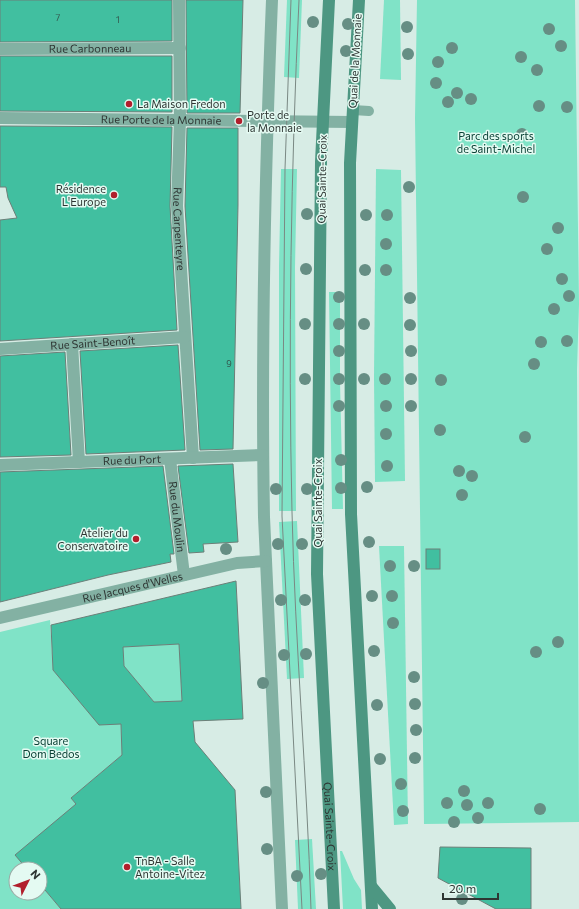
<svg xmlns="http://www.w3.org/2000/svg" width="579" height="909" viewBox="0 0 579 909" font-family="Commissioner,sans-serif">
<style>
.green{fill:#80e3c7}
.building{fill:#41bfa0;stroke:#6c7f78;fill-rule:evenodd}
.lines{fill:none;stroke-linecap:round;stroke-linejoin:round}
.lane{stroke:#83b1a3;stroke-width:10}
.street{stroke:#83b1a3;stroke-width:12}
.secondary{stroke:#4d9782;stroke-width:12}
.tram{stroke:#7a8883;stroke-width:1}
.tree{fill:#668e84}
.poi-dot{fill:#b11f2c;stroke:#e4faf2;stroke-width:1.5}
.labels{text-anchor:middle;stroke-width:3;stroke-linejoin:round;paint-order:stroke}
.number-label{font-size:9px;fill:#33584e}
.street-label{font-size:11px;fill:#2e3633;stroke:#e4faf2}
.poi-label{font-size:11px;fill:#2e3633;stroke:#e4faf2;text-anchor:start}
.park-label{font-size:11px;fill:#0a4135;stroke:#e4faf2}
</style>
<rect width="100%" height="100%" fill="#d7ece5"/>
<g class="green">
<path d="M287 0H302L299 78 284 77Z"/>
<path d="M384 0H400L401 80 380 79Z"/>
<path d="M417 0H575L579 304 577 370 579 822 424 824 415 118Z"/>
<path d="M281 169H297L295 267 296 511H279V266Z"/>
<path d="M376 169 401 170 405 481 375 482 374 377Z"/>
<path d="M329 292H340V382L343 509H332Z"/>
<path d="M297 521 304 678 287 679 279 522Z"/>
<path d="M379 546H404L408 824 394 825Z"/>
<path d="M50 620 53 670 121 724 122 755 71 798 76 804 27 869H16V893H40V884L61 909H0V632Z"/>
<path d="M179 644 182 701 154 702 124 666 123 647Z"/>
<path d="M312 839 316 909H298L295 840Z"/>
<path d="M340 851H342L354 879 361 890 362 909H343Z"/>
</g>
<g class="building">
<path d="M0 0H172V41L0 42Z"/>
<path d="M186 0H243L240 113H187Z"/>
<path d="M0 56H172V112L0 111Z"/>
<path d="M0 126 172 127 170 206 177 330 0 341V220L17 218 8 198 6 187H0Z"/>
<path d="M187 128H238V205L233 449 200 450 185 206Z"/>
<path d="M178 345 185 450 86 454 80 351Z"/>
<path d="M65 352 71 455 0 457V356Z"/>
<path d="M233 464 238 542 203 544 204 552 189 553 178 466Z"/>
<path d="M163 466 174 554H170L171 562 108 575 0 602V472Z"/>
<rect x="426" y="549" width="14" height="20"/>
<path d="M236 581 243 719 193 721 195 742 235 790 241 909H61L40 884V869H27L15 855 76 804 71 798 122 755 121 724 99 725 53 670 51 625ZM179 644 182 701 154 702 124 666 123 647Z"/>
<path d="M440 847 531 848V909H496L438 878Z"/>
</g>
<g class="lines">
<path class="lane" d="M353 110 369 111"/>
<g class="street">
<path id="s1" d="M179 0 180 120 177 206 193 458"/>
<path d="M272 0C265 172 261 344 264 517L282 909"/>
<path id="s2" d="M0 49 180 48"/>
<path id="s3" d="M0 118 352 122"/>
<path d="M72 344 79 462"/>
<path id="s4" d="M0 349 185 337"/>
<path id="s5" d="M170 459 184 575"/>
<path id="s6" d="M0 465 263 455"/>
<path id="s7" d="M0 618 237 563 266 561"/>
</g>
<g class="secondary">
<path id="s8" d="M329 0 321 162 317 574 334 909"/>
<path d="M359 0 350 163 351 514 372 909"/>
<path d="M371 886 390 909"/>
</g>
<g class="tram">
<path d="M291 0 285 169 282 516 302 909"/>
<path d="M299 0C291 170 288 341 292 512 295 644 307 777 311 909"/>
</g>
</g>
<g class="tree">
<circle cx="313" cy="22" r="6"/>
<circle cx="348" cy="24" r="6"/>
<circle cx="407" cy="27" r="6"/>
<circle cx="549" cy="29" r="6"/>
<circle cx="561" cy="46" r="6"/>
<circle cx="452" cy="48" r="6"/>
<circle cx="346" cy="51" r="6"/>
<circle cx="408" cy="54" r="6"/>
<circle cx="521" cy="57" r="6"/>
<circle cx="438" cy="62" r="6"/>
<circle cx="537" cy="70" r="6"/>
<circle cx="436" cy="83" r="6"/>
<circle cx="457" cy="93" r="6"/>
<circle cx="471" cy="99" r="6"/>
<circle cx="448" cy="102" r="6"/>
<circle cx="539" cy="106" r="6"/>
<circle cx="567" cy="107" r="6"/>
<circle cx="522" cy="134" r="6"/>
<circle cx="409" cy="187" r="6"/>
<circle cx="523" cy="197" r="6"/>
<circle cx="307" cy="214" r="6"/>
<circle cx="366" cy="215" r="6"/>
<circle cx="387" cy="215" r="6"/>
<circle cx="558" cy="228" r="6"/>
<circle cx="386" cy="244" r="6"/>
<circle cx="547" cy="249" r="6"/>
<circle cx="306" cy="269" r="6"/>
<circle cx="365" cy="270" r="6"/>
<circle cx="386" cy="270" r="6"/>
<circle cx="562" cy="279" r="6"/>
<circle cx="569" cy="296" r="6"/>
<circle cx="339" cy="297" r="6"/>
<circle cx="410" cy="298" r="6"/>
<circle cx="554" cy="309" r="6"/>
<circle cx="305" cy="324" r="6"/>
<circle cx="339" cy="324" r="6"/>
<circle cx="364" cy="324" r="6"/>
<circle cx="410" cy="325" r="6"/>
<circle cx="567" cy="341" r="6"/>
<circle cx="541" cy="342" r="6"/>
<circle cx="339" cy="351" r="6"/>
<circle cx="411" cy="351" r="6"/>
<circle cx="534" cy="364" r="6"/>
<circle cx="305" cy="379" r="6"/>
<circle cx="339" cy="379" r="6"/>
<circle cx="364" cy="379" r="6"/>
<circle cx="385" cy="379" r="6"/>
<circle cx="411" cy="379" r="6"/>
<circle cx="441" cy="380" r="6"/>
<circle cx="339" cy="406" r="6"/>
<circle cx="386" cy="406" r="6"/>
<circle cx="411" cy="406" r="6"/>
<circle cx="440" cy="430" r="6"/>
<circle cx="386" cy="434" r="6"/>
<circle cx="525" cy="437" r="6"/>
<circle cx="341" cy="460" r="6"/>
<circle cx="387" cy="466" r="6"/>
<circle cx="459" cy="471" r="6"/>
<circle cx="472" cy="476" r="6"/>
<circle cx="367" cy="487" r="6"/>
<circle cx="341" cy="488" r="6"/>
<circle cx="276" cy="489" r="6"/>
<circle cx="307" cy="489" r="6"/>
<circle cx="462" cy="495" r="6"/>
<circle cx="369" cy="542" r="6"/>
<circle cx="278" cy="544" r="6"/>
<circle cx="302" cy="544" r="6"/>
<circle cx="226" cy="549" r="6"/>
<circle cx="390" cy="566" r="6"/>
<circle cx="414" cy="566" r="6"/>
<circle cx="372" cy="596" r="6"/>
<circle cx="392" cy="596" r="6"/>
<circle cx="281" cy="600" r="6"/>
<circle cx="305" cy="600" r="6"/>
<circle cx="393" cy="623" r="6"/>
<circle cx="558" cy="642" r="6"/>
<circle cx="374" cy="651" r="6"/>
<circle cx="536" cy="652" r="6"/>
<circle cx="306" cy="654" r="6"/>
<circle cx="284" cy="655" r="6"/>
<circle cx="414" cy="677" r="6"/>
<circle cx="263" cy="683" r="6"/>
<circle cx="415" cy="704" r="6"/>
<circle cx="377" cy="705" r="6"/>
<circle cx="416" cy="730" r="6"/>
<circle cx="415" cy="758" r="6"/>
<circle cx="380" cy="759" r="6"/>
<circle cx="401" cy="784" r="6"/>
<circle cx="464" cy="791" r="6"/>
<circle cx="266" cy="792" r="6"/>
<circle cx="447" cy="803" r="6"/>
<circle cx="488" cy="803" r="6"/>
<circle cx="467" cy="805" r="6"/>
<circle cx="540" cy="809" r="6"/>
<circle cx="403" cy="811" r="6"/>
<circle cx="478" cy="818" r="6"/>
<circle cx="454" cy="822" r="6"/>
<circle cx="267" cy="849" r="6"/>
<circle cx="321" cy="874" r="6"/>
<circle cx="297" cy="876" r="6"/>
<circle cx="462" cy="899" r="6"/>
</g>
<g class="poi-dot">
<circle cx="129" cy="104" r="4"/>
<circle cx="239" cy="121" r="4"/>
<circle cx="114" cy="195" r="4"/>
<circle cx="136" cy="539" r="4"/>
<circle cx="127" cy="867" r="4"/>
</g>
<g class="labels">
<g class="number-label">
<text x="58" y="21">7</text>
<text x="118" y="23">1</text>
<text x="229" y="367">9</text>
</g>
<g class="street-label">
<text dy="4" stroke="none"><textPath href="#s2" startOffset="90">Rue Carbonneau</textPath></text>
<text transform="translate(355 61) rotate(-87)" y="4">Quai de la Monnaie</text>
<text dy="4" stroke="none"><textPath href="#s3" startOffset="161">Rue Porte de la Monnaie</textPath></text>
<text transform="translate(322 179) rotate(-89)" y="4">Quai Sainte-Croix</text>
<text dy="4" stroke="none"><textPath href="#s1" startOffset="229">Rue Carpenteyre</textPath></text>
<text dy="4" stroke="none"><textPath href="#s4" startOffset="93">Rue Saint-Benoît</textPath></text>
<text dy="4" stroke="none"><textPath href="#s6" startOffset="132">Rue du Port</textPath></text>
<text transform="translate(318 503) rotate(-90)" y="4">Quai Sainte-Croix</text>
<text dy="4" stroke="none"><textPath href="#s5" startOffset="58">Rue du Moulin</textPath></text>
<text dy="4" stroke="none"><textPath href="#s7" startOffset="136">Rue Jacques d'Welles</textPath></text>
<text dy="4" stroke="none"><textPath href="#s8" startOffset="827">Quai Sainte-Croix</textPath></text>
</g>
<g class="poi-label">
<text x="137" y="108">La Maison Fredon</text>
<text x="247" y="119">Porte de<tspan x="247" dy="13">la Monnaie</tspan></text>
<text x="106" y="193" text-anchor="end">Résidence<tspan x="106" dy="13">L'Europe</tspan></text>
<text x="128" y="537" text-anchor="end">Atelier du<tspan x="128" dy="13">Conservatoire</tspan></text>
<text x="135" y="865">TnBA - Salle<tspan x="135" dy="13">Antoine-Vitez</tspan></text>
</g>
<g class="park-label">
<text x="496" y="140">Parc des sports<tspan x="496" dy="13">de Saint-Michel</tspan></text>
<text x="51" y="745">Square<tspan x="51" dy="13">Dom Bedos</tspan></text>
</g>
</g>
<g transform="translate(28 881) rotate(48)"><circle r="19" fill="#e4faf2" stroke="#9baca6"/>
<path d="M0-3L7 15L0 10L-7 15Z" fill="#b11f2c"/>
<text y="-6" font-size="11" font-weight="bold" text-anchor="middle" fill="#2e3633">N</text>
</g>
<path d="M443 893v6h55v-6" fill="none" stroke="#2e3633" stroke-width="2"/>
<text x="449" y="893" font-size="12" fill="#2e3633" stroke="#e4faf2" stroke-width="3" paint-order="stroke">20 m</text>
</svg>
